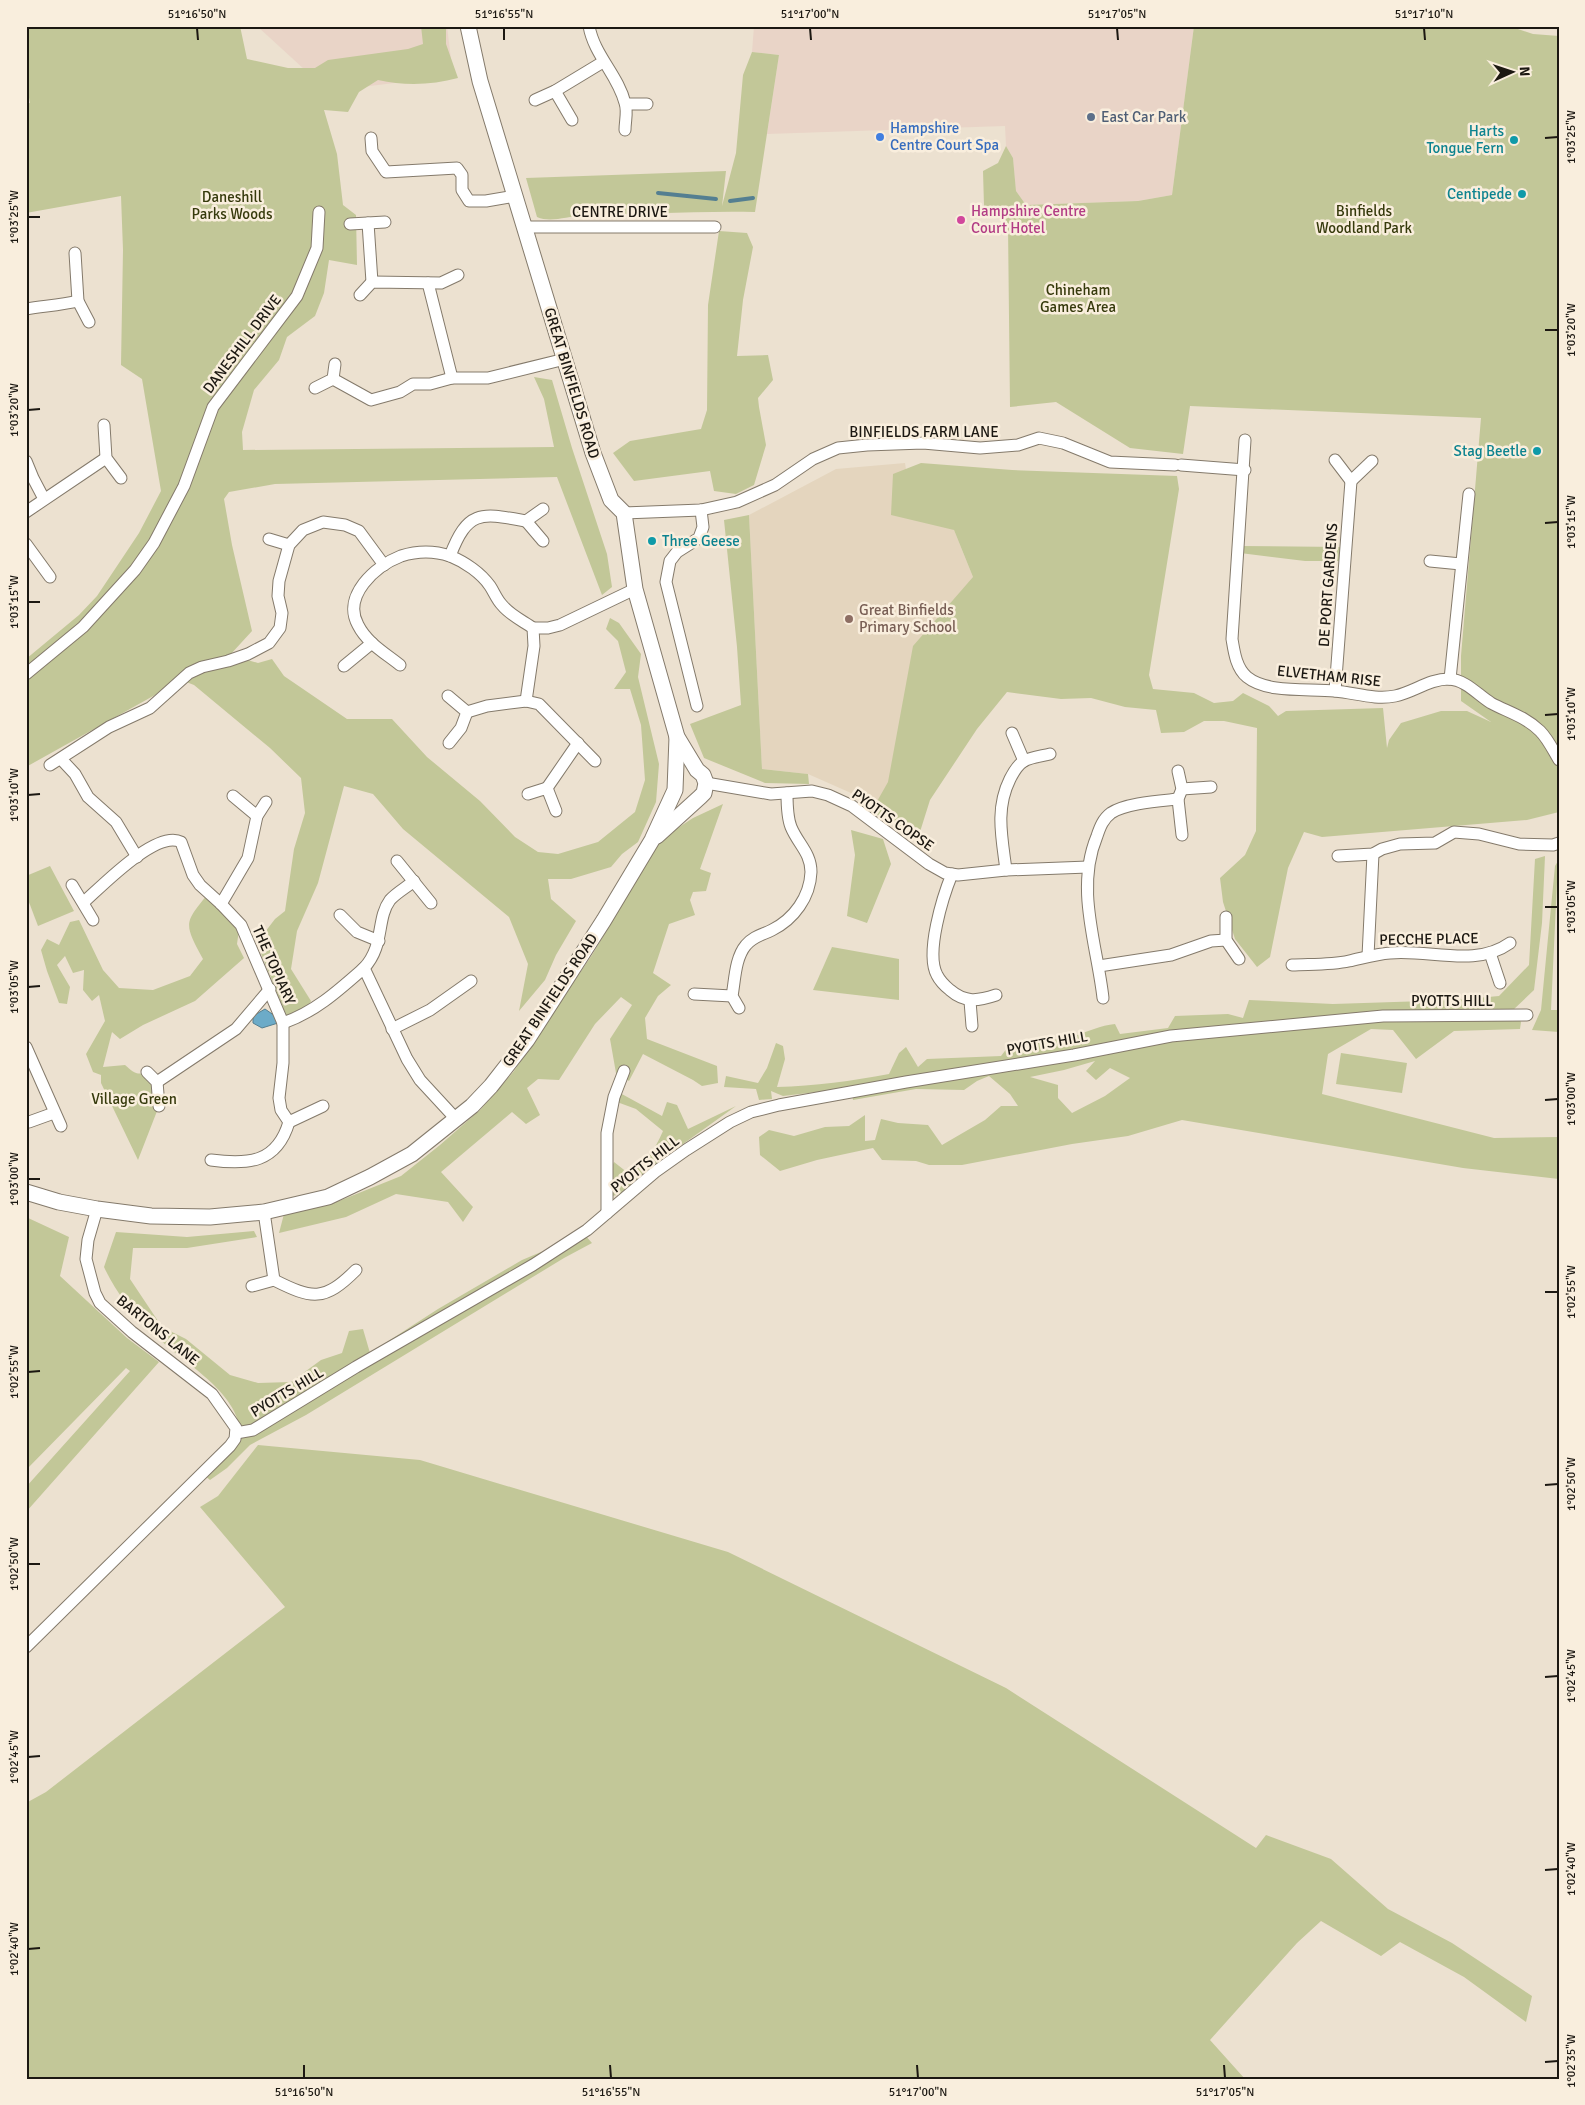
<svg xmlns="http://www.w3.org/2000/svg" width="1585" height="2105" viewBox="0 0 1585 2105" font-family="Signika,sans-serif">
<style>
.commercial{fill:#e9d4c7}
.built{fill:#e4d5be}
.green{fill:#c2c798;fill-rule:evenodd}
.water{fill:#6cabc8;stroke:#547f91}
.lines{fill:none;stroke-linecap:round;stroke-linejoin:round}
.stream{stroke:#547f91;stroke-width:4}
.minor-casing{stroke:#847a6b;stroke-width:13}
.tertiary-casing{stroke:#847a6b;stroke-width:17}
.minor{stroke:#fff;stroke-width:11}
.tertiary{stroke:#fff;stroke-width:15}
.ticks{fill:none;stroke:#1c1812;stroke-width:2}
.service-dot{fill:#5c6f8a;stroke:#f9eedd;stroke-width:2}
.shop-dot{fill:#3f7fe0;stroke:#f9eedd;stroke-width:2}
.culture-dot{fill:#0f9aa8;stroke:#f9eedd;stroke-width:2}
.hotel-dot{fill:#d1479c;stroke:#f9eedd;stroke-width:2}
.education-dot{fill:#8d6e63;stroke:#f9eedd;stroke-width:2}
.labels{text-anchor:middle;stroke-width:5;stroke-linejoin:round;paint-order:stroke}
.service-label{font-size:15px;fill:#4e5e75;stroke:#f9eedd;text-anchor:start}
.shop-label{font-size:15px;fill:#366cbe;stroke:#f9eedd;text-anchor:start}
.culture-label{font-size:15px;fill:#0d838f;stroke:#f9eedd;text-anchor:end}
.park-label{font-size:15px;fill:#363a0c;stroke:#f9eedd}
.hotel-label{font-size:15px;fill:#b23c85;stroke:#f9eedd;text-anchor:start}
.street-label{font-size:15px;fill:#1c1812;stroke:#f9eedd}
.education-label{font-size:15px;fill:#785e54;stroke:#f9eedd;text-anchor:start}
.neatline{fill:none;stroke:#1c1812;stroke-width:2}
.ticks-label{font-size:12px;text-anchor:middle;fill:#1c1812}
</style>
<rect width="100%" height="100%" fill="#ece1d0"/>
<g class="commercial">
<path d="M257 26H447L453 76 328 91Z"/>
<path d="M754 26H1194L1172 195 1138 201 1026 205 1016 191 1013 158 1006 146 1005 126 767 134 779 55 752 52Z"/>
</g>
<path class="built" d="M905 463 911 501 954 530 973 577 894 812 808 774 762 769 749 515 836 469Z"/>
<g class="green">
<path d="M26 26H240L247 59 288 68H315L328 60 408 49 423 44 421 26H446V44L458 78C432 85 405 86 378 80L359 92 348 112 324 110 337 154 343 205 356 215 357 265 329 260 324 293 315 316 287 337 279 360 254 390 242 432 243 450 554 447 544 399 534 377 552 380 572 448 607 554 612 587 602 595 557 477 275 484 229 492 224 499 232 545 252 631 230 655 258 663 272 659 284 676 347 719H392L427 757 480 801 515 837 538 852 558 854 598 842 635 812 645 780 641 725 630 689H614L626 672 618 641 606 629 610 618 619 623 641 654 638 677 659 764 656 802 638 842 622 854 611 867 571 879H548L551 899 576 921 556 955 545 980 519 1011 528 964 509 917 403 829 373 794 344 786 318 883 297 931 291 969 311 1001 302 1016 287 1017 260 951 262 936 275 919 285 911 294 849 305 813 301 778 270 748 194 685 176 678 155 695 26 767V659L79 615 97 596 139 533 161 491 142 379 121 365 123 250 121 196 26 213V103H30L26 82Z"/>
<path d="M1194 26H1509L1533 34 1559 36V812L1527 820 1322 837 1304 832 1288 868 1270 957 1257 967 1235 939 1223 902 1220 878 1245 855 1256 831 1257 728 1224 721H1204L1184 732 1161 733 1156 710 1125 707 1091 698 1061 699 1007 692 977 729 930 800 919 835 871 812 888 782 913 646 973 577 954 530 891 515 893 474 921 463 1012 470 1177 476 1179 489 1149 675 1153 689 1194 693 1214 703 1233 701 1243 693 1269 706 1278 716 1286 711 1383 708 1387 748 1389 740 1401 723 1441 711H1467L1491 722 1461 701V656L1481 418 1190 406 1183 454 1130 448 1056 402 1010 407 1008 226 984 206 983 171 998 163 1006 146 1013 158 1016 191 1026 205 1138 201 1172 195Z"/>
<path d="M752 52 779 55 755 212C697 211 640 214 582 216 567 216 551 223 537 217L526 178 726 171 722 206 736 153 743 75Z"/>
<path d="M719 231 747 233 753 247 743 300 737 356 768 355 773 380 758 398 759 407 766 445 754 485 736 494 714 491 710 471 634 481 613 453 630 441 701 429 707 410 708 305Z"/>
<path d="M749 515 762 769 808 774 809 784 765 783 704 758 690 724 741 705 737 647 724 520Z"/>
<path d="M1241 546 1342 547 1341 561H1305L1240 553Z"/>
<path d="M723 804 700 869 711 873 706 891 693 892 690 900 695 915 669 924 653 973 671 985 658 996 645 1018 647 1039 717 1066 718 1083 702 1086 693 1080 643 1054 629 1081 616 1073 610 1039 632 1005 621 997 595 1024 559 1080 538 1079 527 1088 540 1115 526 1124 512 1112 441 1172 473 1207 463 1222 448 1202 396 1194 346 1217 279 1233 284 1214 339 1201 401 1176 440 1145 481 1109 514 1071 559 1004 592 955 661 839 693 818Z"/>
<path d="M851 830 883 839 891 864 867 923 847 916 855 855Z"/>
<path d="M1545 856 1542 923 1534 990 1512 1011 1521 1022 1520 1029 1454 1031 1416 1059 1393 1030 1371 1029 1328 1054 1322 1094 1494 1138 1559 1137V1179L1463 1168 1182 1120 1128 1136 1072 1144 962 1165H929L916 1161 882 1160 873 1148 817 1160 780 1171 760 1155 759 1137 769 1130 794 1136 825 1127 849 1126 865 1115V1141L875 1140 881 1119 898 1123 928 1125 942 1145 985 1120 1001 1106H1018L1010 1094 989 1076 977 1081 964 1090 916 1089 853 1100 851 1088 783 1096 771 1091 772 1099 759 1100 756 1089 724 1087 726 1076 758 1083 767 1068 776 1043 783 1046 785 1059 777 1087C815 1086 852 1081 889 1074L899 1053 906 1047 918 1067 927 1059 1001 1056 1011 1043C1032 1042 1054 1041 1074 1036 1087 1032 1101 1025 1115 1024L1120 1034 1168 1028 1175 1016 1228 1014 1243 1018 1249 1000 1333 1004 1456 1000 1499 996 1529 965 1535 859ZM1095 1061 1086 1071 1096 1080 1110 1068 1130 1078 1105 1096 1072 1113 1058 1098V1085L1030 1077 1064 1070Z"/>
<path d="M1558 861 1551 1010H1559V1032L1532 1030 1541 1010 1555 866Z"/>
<path d="M50 866 74 911 38 926 27 897 26 876Z"/>
<path d="M211 890 239 930 237 944 244 958 195 1001 143 1025 120 1039 112 1032 103 1067 125 1065C133 1072 137 1076 147 1072L157 1082 159 1106 138 1160 101 1083V1075L93 1072 86 1054 105 1021 99 995 92 1001 83 990 84 970 73 973 65 956 57 965 70 987 67 1004 59 1003 47 971 41 950 47 939 59 945 70 922 79 920 103 970 119 988 153 990 190 976 203 959C182 921 185 923 211 890Z"/>
<path d="M832 947 899 959V1000L813 990Z"/>
<path d="M1341 1053 1407 1063 1402 1093 1336 1084Z"/>
<path d="M620 1093 662 1116 667 1102 677 1105 688 1129 736 1106 651 1167 620 1194 609 1197 607 1178 614 1162 628 1173C645 1163 655 1150 663 1131L636 1109 617 1102Z"/>
<path d="M26 1217 69 1237 60 1276 127 1338 159 1362 26 1512V1487L130 1371 126 1368 26 1470Z"/>
<path d="M254 1231 257 1237 187 1248H133L130 1279 162 1327 186 1339 230 1375 258 1383 291 1382 321 1360 342 1353 349 1331 363 1329 370 1353 438 1309 522 1260 584 1234 592 1243 564 1258 306 1415 250 1445 227 1468 210 1480 204 1475 240 1430C235 1388 179 1361 152 1332 133 1314 115 1291 104 1267L116 1232 187 1237Z"/>
<path d="M258 1445 420 1460 728 1552 1006 1688 1256 1848 1266 1835 1331 1859 1388 1909 1452 1943 1532 1996 1526 2022 1464 1977 1400 1942 1381 1956 1321 1921 1297 1943 1210 2040 1245 2079H26V1803L46 1792 285 1607 200 1507 218 1496Z"/>
</g>
<path class="water" d="M265 1009 275 1016 278 1023 262 1028 253 1023V1016Z"/>
<g class="lines">
<g class="stream">
<path d="M658 193 716 199"/>
<path d="M730 201 753 198"/>
</g>
<g class="minor-casing">
<g id="minor">
<path d="M589 26C594 55 618 75 625 103 628 111 625 121 625 130"/>
<path d="M555 91 572 120"/>
<path d="M535 100 555 91 603 62"/>
<path d="M626 104H647"/>
<path d="M371 138 372 151 386 172 457 168 462 175V190L469 201H486L515 196"/>
<path d="M368 223 372 282"/>
<path d="M350 224 385 222"/>
<path d="M525 227H715"/>
<path d="M75 253 78 301 89 322"/>
<path d="M428 283 452 378"/>
<path d="M360 295 372 282 441 283 458 275"/>
<path d="M26 309C44 306 61 305 78 301"/>
<path d="M333 379 371 400 400 392 413 384H430L452 378H488L565 359"/>
<path d="M315 388 333 379 335 364"/>
<path d="M104 425 106 458 121 478"/>
<path d="M1245 440 1232 639C1234 651 1236 668 1247 677 1268 694 1310 688 1335 691 1356 693 1375 700 1395 696 1414 692 1429 679 1449 679 1466 680 1478 695 1491 703 1508 712 1526 717 1540 731 1548 739 1553 750 1559 760"/>
<path d="M1335 460 1351 481 1372 461"/>
<path d="M26 461 33 478 44 499"/>
<path d="M1181 465 1245 470"/>
<path d="M26 512 106 458"/>
<path d="M624 513 701 510 737 502 775 485 813 459 838 448 867 445 923 443 980 448 1018 445 1039 438 1063 443 1110 462 1175 465"/>
<path d="M269 539 289 545"/>
<path d="M543 541 526 521 543 509"/>
<path d="M26 544 50 577"/>
<path d="M450 556C468 509 481 513 526 521"/>
<path d="M1430 561 1461 564"/>
<path d="M533 628H548L560 625 635 589"/>
<path d="M400 665C385 653 367 643 358 625 342 596 375 566 401 556 417 551 435 551 450 556 465 562 481 573 490 586 494 592 497 600 502 605 510 615 523 621 533 628L534 646 526 701"/>
<path d="M344 666 372 643"/>
<path d="M26 674 83 627 135 570 154 543 184 486 213 407 297 296 317 248 319 212"/>
<path d="M1450 679 1469 494"/>
<path d="M1335 691 1351 481"/>
<path d="M448 696 467 712 461 728 449 743"/>
<path d="M697 706 666 582 670 561 677 552 699 538 703 527 701 510"/>
<path d="M467 712 487 706 526 701 539 704 595 761"/>
<path d="M1012 733 1024 761"/>
<path d="M61 759 75 774 88 797 116 822 137 857"/>
<path d="M50 765 109 727 150 708 189 673 202 667 228 661 248 654 269 643 280 628 282 613 278 596 279 581 289 545 303 530 323 522 345 525 359 531 384 565"/>
<path d="M1178 771 1182 789 1178 799 1182 835"/>
<path d="M706 783 771 794 812 791 828 795 852 806 929 864 945 873 958 875 1006 870 1088 867"/>
<path d="M547 788 578 743"/>
<path d="M1182 789 1211 787"/>
<path d="M528 794 547 788 556 811"/>
<path d="M233 796 257 816"/>
<path d="M1338 856 1373 854 1382 849 1400 844 1435 843 1454 832 1479 834 1519 844 1553 845 1559 843"/>
<path d="M397 861 431 903"/>
<path d="M1006 870C1002 838 995 809 1010 779 1013 773 1017 765 1024 761 1031 757 1042 756 1050 754"/>
<path d="M952 874C943 896 925 953 937 975 940 981 945 986 950 990 965 1003 978 1001 996 995"/>
<path d="M72 885 93 920"/>
<path d="M84 902C102 886 157 829 181 842L193 875 200 885 221 904 241 925 283 1023C315 1012 339 990 364 968L407 1059 420 1080 456 1119"/>
<path d="M221 904 248 858 257 816 266 802"/>
<path d="M340 915 357 932 379 941"/>
<path d="M1226 917V940L1239 959"/>
<path d="M1490 953 1500 983"/>
<path d="M1368 956 1373 854"/>
<path d="M1292 965C1310 964 1331 965 1349 961 1363 958 1376 954 1390 953 1430 949 1475 968 1510 943"/>
<path d="M1099 966 1171 955 1211 941 1226 940"/>
<path d="M364 968C385 945 376 919 390 900 396 893 407 887 414 881"/>
<path d="M694 994 732 996"/>
<path d="M1103 998C1097 944 1075 889 1097 836 1100 827 1103 819 1111 813 1126 803 1160 801 1178 799"/>
<path d="M970 1001 972 1026"/>
<path d="M739 1008 732 996C735 980 735 958 746 945 754 936 762 935 772 930 794 919 810 897 811 872 811 853 798 844 791 827 787 817 787 804 787 793"/>
<path d="M392 1029 430 1010 471 981"/>
<path d="M26 1047 61 1126"/>
<path d="M147 1072 157 1082 159 1106"/>
<path d="M157 1082 236 1029 270 989"/>
<path d="M29 1122 54 1113"/>
<path d="M289 1122 323 1106"/>
<path d="M211 1160C248 1165 277 1163 289 1122L281 1110 279 1098 283 1063V1023"/>
<path d="M264 1212 274 1280C312 1299 324 1302 356 1270"/>
<path d="M607 1213V1133L614 1097 624 1071"/>
<path d="M252 1286 274 1280"/>
<path d="M236 1433 253 1430 356 1367 533 1265 587 1230 655 1172 686 1150 730 1122 751 1112 779 1105 906 1082 1074 1055 1171 1036 1383 1016 1527 1015"/>
<path d="M26 1647 230 1446 235 1439 236 1428 212 1394 132 1332 100 1303 95 1293 86 1259 88 1240 97 1209"/>
</g>
</g>
<g class="tertiary-casing">
<g id="tertiary">
<path d="M468 26 480 81 593 453 611 500 624 513 635 589 677 737 697 770 703 775 706 783 704 793 700 797 657 836"/>
<path d="M26 1192 59 1202 97 1209 151 1216 210 1217 264 1212 328 1197 370 1177 412 1154 472 1106 491 1086 527 1040 604 920 652 840 675 790 677 737"/>
</g>
</g>
<use href="#minor" class="minor"/>
<use href="#tertiary" class="tertiary"/>
</g>
<path class="ticks" d="M197 28 198 40M504 28V40M810 28 811 40M1117 28 1118 40M1424 28 1425 40M1545 138 1558 137M28 217H40M1545 330H1558M28 410 40 409M1545 523 1558 522M28 602H40M1545 715 1558 714M28 795 40 794M1545 907H1558M28 987 40 986M1545 1100 1558 1099M28 1179H40M1545 1292H1558M28 1372 40 1371M1545 1485 1558 1484M28 1564H40M1545 1677 1558 1676M28 1757 40 1756M1545 1870 1558 1869M28 1949 40 1948M1545 2062 1558 2061M304 2065V2078M610 2065 611 2078M917 2065 918 2078M1224 2065 1225 2078"/>
<circle class="service-dot" cx="1091" cy="117" r="5"/>
<circle class="shop-dot" cx="880" cy="137" r="5"/>
<g class="culture-dot">
<circle cx="1514" cy="140" r="5"/>
<circle cx="1522" cy="194" r="5"/>
<circle cx="1537" cy="451" r="5"/>
<circle cx="652" cy="541" r="5"/>
</g>
<circle class="hotel-dot" cx="961" cy="220" r="5"/>
<circle class="education-dot" cx="849" cy="619" r="5"/>
<g class="labels">
<g class="service-label">
<text x="1101" y="122">East Car Park</text>
</g>
<g class="shop-label">
<text x="890" y="133">Hampshire<tspan x="890" dy="17">Centre Court Spa</tspan></text>
</g>
<g class="culture-label">
<text x="1504" y="136">Harts<tspan x="1504" dy="17">Tongue Fern</tspan></text>
<text x="1512" y="199">Centipede</text>
<text x="1527" y="456">Stag Beetle</text>
<text x="662" y="546" text-anchor="start">Three Geese</text>
</g>
<g class="park-label">
<text x="232" y="202">Daneshill<tspan x="232" dy="17">Parks Woods</tspan></text>
<text x="1364" y="216">Binfields<tspan x="1364" dy="17">Woodland Park</tspan></text>
<text x="1078" y="295">Chineham<tspan x="1078" dy="17">Games Area</tspan></text>
<text x="134" y="1104">Village Green</text>
</g>
<g class="hotel-label">
<text x="971" y="216">Hampshire Centre<tspan x="971" dy="17">Court Hotel</tspan></text>
</g>
<g class="street-label">
<text x="620" y="217">CENTRE DRIVE</text>
<text transform="translate(242 344) rotate(-53)" y="5">DANESHILL DRIVE</text>
<text transform="translate(572 383) rotate(73)" y="5">GREAT BINFIELDS ROAD</text>
<text x="924" y="437">BINFIELDS FARM LANE</text>
<text transform="translate(1328 585) rotate(-86)" y="5">DE PORT GARDENS</text>
<text transform="translate(1329 676) rotate(6)" y="5">ELVETHAM RISE</text>
<text transform="translate(893 820) rotate(35)" y="5">PYOTTS COPSE</text>
<text transform="translate(1429 939) rotate(-1)" y="5">PECCHE PLACE</text>
<text transform="translate(274 965) rotate(66)" y="5">THE TOPIARY</text>
<text transform="translate(550 1000) rotate(-56)" y="5">GREAT BINFIELDS ROAD</text>
<text x="1452" y="1006">PYOTTS HILL</text>
<text transform="translate(1047 1043) rotate(-10)" y="5">PYOTTS HILL</text>
<text transform="translate(645 1164) rotate(-38)" y="5">PYOTTS HILL</text>
<text transform="translate(158 1330) rotate(39)" y="5">BARTONS LANE</text>
<text transform="translate(287 1392) rotate(-31)" y="5">PYOTTS HILL</text>
</g>
<g class="education-label">
<text x="859" y="615">Great Binfields<tspan x="859" dy="17">Primary School</tspan></text>
</g>
</g>
<rect width="1585" height="2105" fill="none" stroke="#f9eedd" stroke-width="55"/>
<g transform="translate(1512 72) rotate(87)" stroke="#f9eedd" stroke-width="4" paint-order="stroke">
<path d="M0-4L9 19L0 12L-9 19Z" fill="#1c1812"/>
<text y="-8" font-size="14" font-weight="bold" text-anchor="middle" fill="#1c1812">N</text>
</g>
<rect x="28" y="28" width="1530" height="2050" class="neatline"/>
<g class="ticks-label">
<text x="197" y="18">51°16'50"N</text>
<text x="504" y="18">51°16'55"N</text>
<text x="810" y="18">51°17'00"N</text>
<text x="1117" y="18">51°17'05"N</text>
<text x="1424" y="18">51°17'10"N</text>
<text transform="translate(1571 137) rotate(-90)" y="4">1°03'25"W</text>
<text transform="translate(14 217) rotate(-90)" y="4">1°03'25"W</text>
<text transform="translate(1571 330) rotate(-90)" y="4">1°03'20"W</text>
<text transform="translate(14 410) rotate(-90)" y="4">1°03'20"W</text>
<text transform="translate(1571 522) rotate(-90)" y="4">1°03'15"W</text>
<text transform="translate(14 602) rotate(-90)" y="4">1°03'15"W</text>
<text transform="translate(1571 714) rotate(-90)" y="4">1°03'10"W</text>
<text transform="translate(14 795) rotate(-90)" y="4">1°03'10"W</text>
<text transform="translate(1571 907) rotate(-90)" y="4">1°03'05"W</text>
<text transform="translate(14 987) rotate(-90)" y="4">1°03'05"W</text>
<text transform="translate(1571 1099) rotate(-90)" y="4">1°03'00"W</text>
<text transform="translate(14 1179) rotate(-90)" y="4">1°03'00"W</text>
<text transform="translate(1571 1292) rotate(-90)" y="4">1°02'55"W</text>
<text transform="translate(14 1372) rotate(-90)" y="4">1°02'55"W</text>
<text transform="translate(1571 1484) rotate(-90)" y="4">1°02'50"W</text>
<text transform="translate(14 1564) rotate(-90)" y="4">1°02'50"W</text>
<text transform="translate(1571 1676) rotate(-90)" y="4">1°02'45"W</text>
<text transform="translate(14 1757) rotate(-90)" y="4">1°02'45"W</text>
<text transform="translate(1571 1869) rotate(-90)" y="4">1°02'40"W</text>
<text transform="translate(14 1949) rotate(-90)" y="4">1°02'40"W</text>
<text transform="translate(1571 2061) rotate(-90)" y="4">1°02'35"W</text>
<text x="304" y="2096">51°16'50"N</text>
<text x="611" y="2096">51°16'55"N</text>
<text x="918" y="2096">51°17'00"N</text>
<text x="1225" y="2096">51°17'05"N</text>
</g>
</svg>
